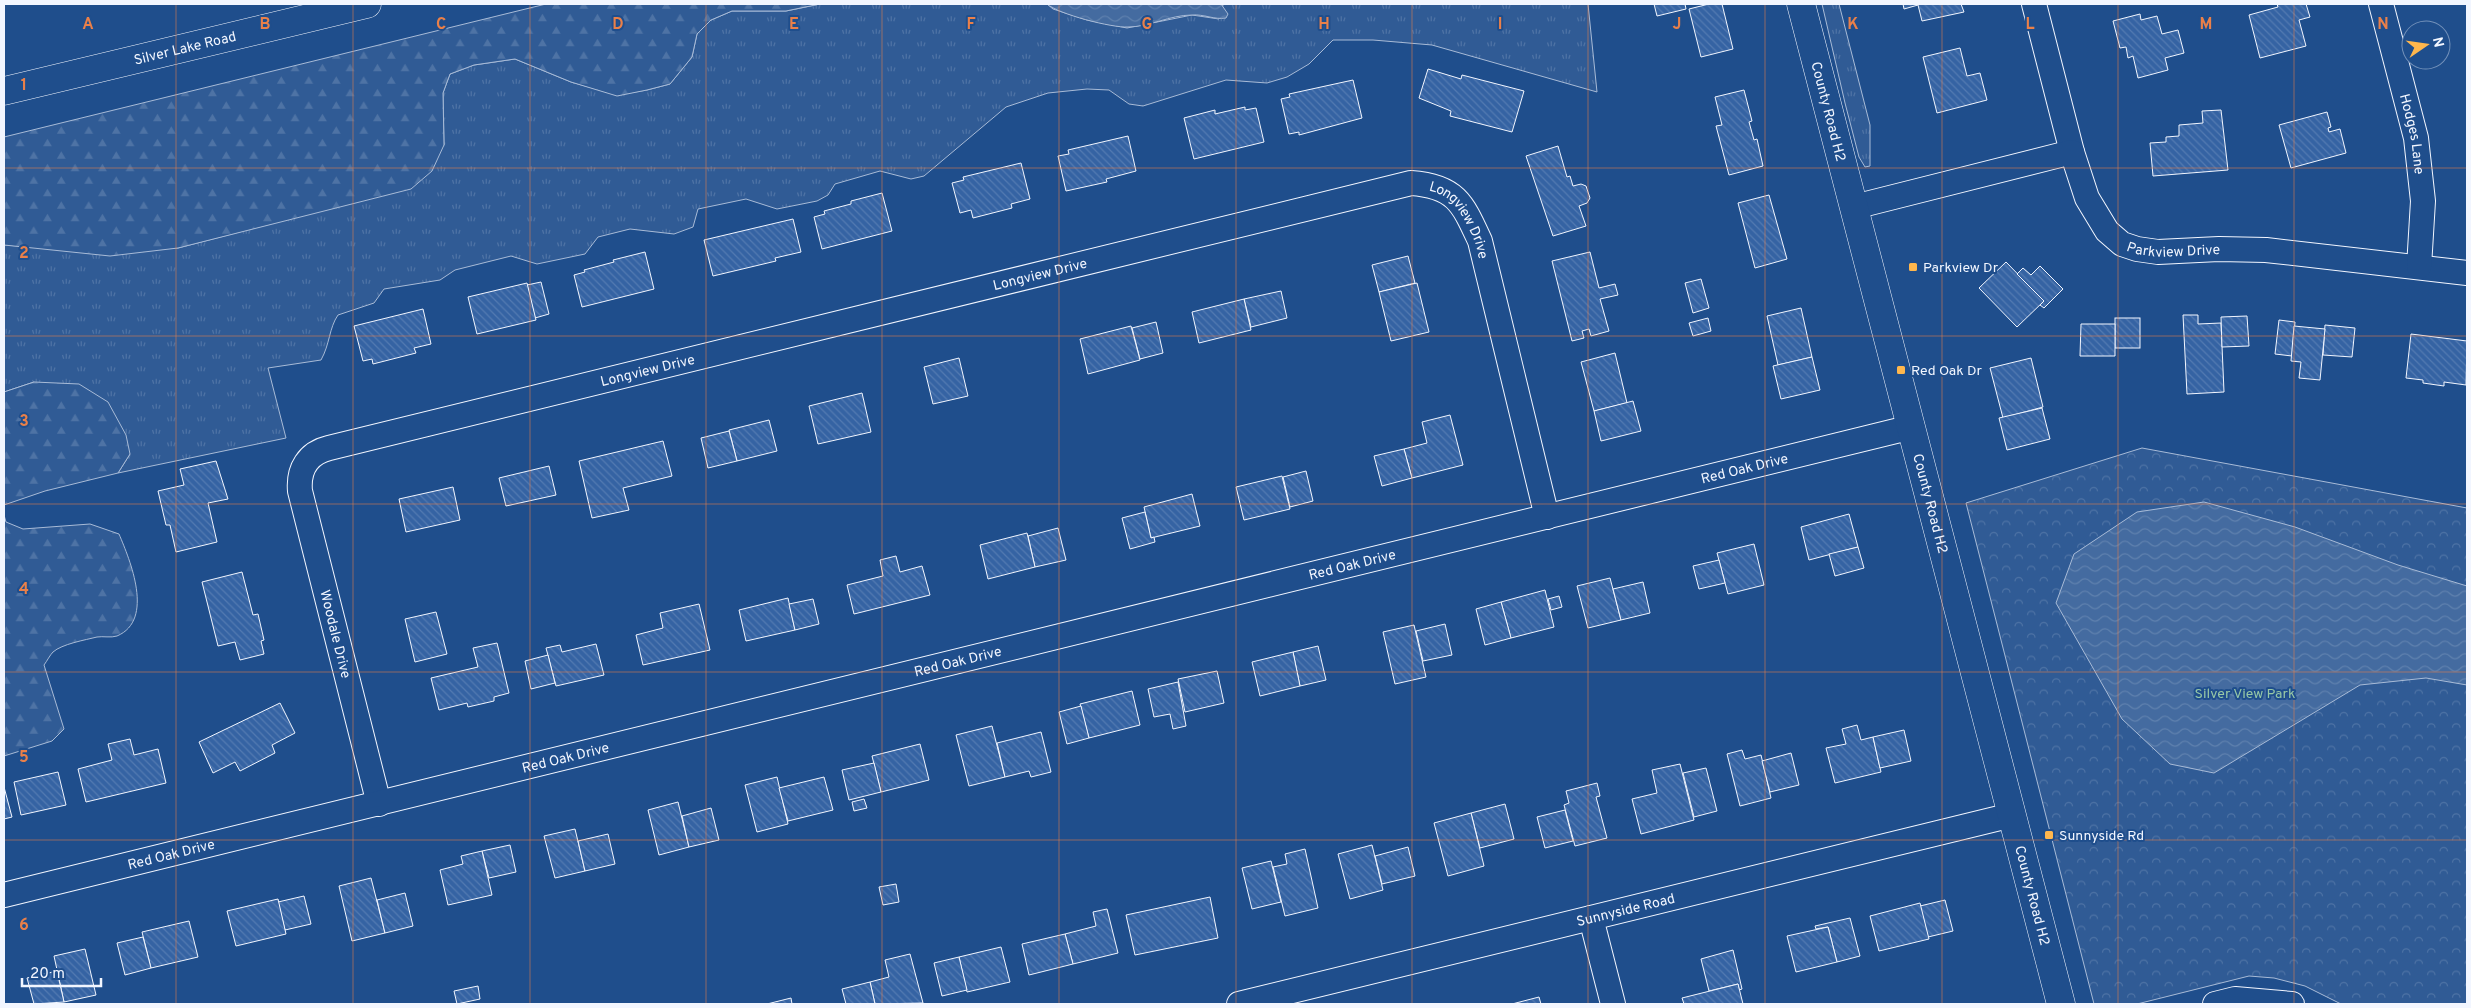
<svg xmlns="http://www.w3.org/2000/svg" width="2471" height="1008" viewBox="0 0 2471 1008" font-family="Overpass,sans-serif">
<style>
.grass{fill:url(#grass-tufts);stroke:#a8bbd7}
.forest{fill:url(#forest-firs);stroke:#a8bbd7}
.park{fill:url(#park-crowns);stroke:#a8bbd7}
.water{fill:url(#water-waves);stroke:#a8bbd7}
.building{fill:url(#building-back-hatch);stroke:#f2f6ff}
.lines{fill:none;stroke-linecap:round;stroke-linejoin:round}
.minor-casing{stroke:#f2f6ff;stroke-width:26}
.tertiary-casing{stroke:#f2f6ff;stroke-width:29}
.secondary-casing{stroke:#f2f6ff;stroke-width:29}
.minor{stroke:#1f4e8c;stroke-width:24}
.tertiary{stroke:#1f4e8c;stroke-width:28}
.secondary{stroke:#1f4e8c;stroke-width:28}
.grid{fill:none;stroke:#ea8049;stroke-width:1;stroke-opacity:0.55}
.poi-dot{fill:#ffb74d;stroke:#1f4e8c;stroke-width:2}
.labels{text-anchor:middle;stroke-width:4;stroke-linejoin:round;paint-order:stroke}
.street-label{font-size:14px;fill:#f2f6ff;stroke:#1f4e8c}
.poi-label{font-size:14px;fill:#f2f6ff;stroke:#1f4e8c;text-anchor:start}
.park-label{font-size:14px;fill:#97c8a6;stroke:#1f4e8c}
.grid-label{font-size:16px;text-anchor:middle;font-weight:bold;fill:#ea8049;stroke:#1f4e8c;stroke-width:4;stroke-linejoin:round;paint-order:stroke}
</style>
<defs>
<pattern id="grass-tufts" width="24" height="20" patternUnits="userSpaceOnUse" patternTransform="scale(1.25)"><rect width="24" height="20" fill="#305b95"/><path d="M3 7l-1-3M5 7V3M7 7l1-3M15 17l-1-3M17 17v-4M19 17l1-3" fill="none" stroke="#4e73a5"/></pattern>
<pattern id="forest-firs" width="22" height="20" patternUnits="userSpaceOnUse" patternTransform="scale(1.25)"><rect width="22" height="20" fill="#305b95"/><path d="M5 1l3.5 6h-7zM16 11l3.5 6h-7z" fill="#4e73a5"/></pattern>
<pattern id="park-crowns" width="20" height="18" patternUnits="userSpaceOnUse" patternTransform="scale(1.25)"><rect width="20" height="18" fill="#305b95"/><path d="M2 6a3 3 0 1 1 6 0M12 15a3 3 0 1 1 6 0" fill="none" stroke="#4e73a5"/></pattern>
<pattern id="water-waves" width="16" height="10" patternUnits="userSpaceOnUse" patternTransform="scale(1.25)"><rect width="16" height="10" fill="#446ba0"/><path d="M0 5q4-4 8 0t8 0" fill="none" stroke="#5f81ae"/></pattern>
<pattern id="building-back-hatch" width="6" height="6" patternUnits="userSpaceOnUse" patternTransform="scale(1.25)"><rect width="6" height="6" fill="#3563a3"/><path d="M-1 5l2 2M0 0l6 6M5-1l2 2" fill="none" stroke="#537ab1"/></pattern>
</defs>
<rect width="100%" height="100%" fill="#1f4e8c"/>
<g class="grass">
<path d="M820 4H1047L1053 9 1087 20 1127 28 1192 15 1219 19 1223 5 1221 4H1588L1597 92 1432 45 1373 40H1333L1309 64 1287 77 1267 83 1226 80 1143 106 1129 104 1109 90 1087 89 1048 93 1006 107 924 176 911 179 880 171 835 184 828 195 817 201 777 209 746 199 698 209 693 227 674 234 630 229 598 237 585 254 537 264 511 256 455 270 440 280 384 289 374 303 338 315C329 328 330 344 321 360L268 368 286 438 118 473 130 454 34 382 4 392V245L35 247 178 248 274 223 444 145 443 93 450 74 474 65 515 59 571 82 617 95 647 90 670 84 692 57 697 34 711 20 732 11H786Z"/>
<path d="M1822 4H1839L1870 125V166L1865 167 1859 157 1845 103Z"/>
</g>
<g class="forest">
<path d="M546 4H820L786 11H732L711 20 697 34 692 57 670 84 647 90 617 96 571 82 515 59 474 65 450 74 443 93 444 145 432 171 411 189 178 248 110 256 4 245V137Z"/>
<path d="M34 382 79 384 108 402 126 435 130 454 118 473 45 491 4 505V392Z"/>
<path d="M4 515 6 522 23 529 90 524 119 534C130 560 155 620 117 636 111 638 103 636 97 637 85 640 62 644 53 652 50 655 47 661 44 665L64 729 52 741 4 756Z"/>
</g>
<path class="park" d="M2142 448 2467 508V1004H2341L2305 986 2274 978 2249 976 2137 1004H2094L1966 503Z"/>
<g class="water">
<path d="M1047 4H1221L1228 14 1226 18C1214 20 1204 14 1192 15 1170 15 1149 27 1128 27 1112 28 1058 14 1047 4Z"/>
<path d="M2204 502 2295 527 2398 565 2467 586V685L2426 678 2360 685 2214 773 2170 764 2122 719 2056 603 2074 554 2137 512Z"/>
</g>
<g class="building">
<path d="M1654 4H1685L1686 9 1657 16Z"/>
<path d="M1709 4H1722L1733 49 1701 57 1689 9Z"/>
<path d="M1903 4H1961L1964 12 1922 21 1918 5 1904 9Z"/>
<path d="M2277 4H2306L2310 17 2299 20 2306 46 2260 58 2249 15 2278 7Z"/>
<path d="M2140 14 2141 20 2157 16 2162 34 2178 30 2184 53 2165 58 2168 70 2138 78 2133 56 2128 58 2126 47 2120 48 2113 21Z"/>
<path d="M1960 48 1967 76 1980 73 1987 100 1937 113 1923 57Z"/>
<path d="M1428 69 1461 79 1462 75 1524 91 1512 132 1450 116 1451 111 1419 98Z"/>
<path d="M1353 80 1362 118 1299 135V132L1289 134 1281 99 1290 97 1289 94Z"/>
<path d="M1744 90 1752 121 1749 122 1754 140 1757 139 1763 166 1729 175 1716 126 1722 125 1715 97Z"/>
<path d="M1245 107V110L1256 108 1264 142 1194 159 1184 118 1215 110V114Z"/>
<path d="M2221 110 2228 170 2153 176 2150 143 2166 142V137L2179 136V125L2203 123 2202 111Z"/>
<path d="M2327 112 2331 127 2328 128 2329 132 2340 129 2346 153 2291 168 2279 125Z"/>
<path d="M1128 136 1136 171 1106 179 1107 182 1066 191 1058 156 1069 154 1068 150Z"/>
<path d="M1558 146 1567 177 1570 176 1573 186 1581 184 1586 186 1590 198 1587 203 1579 206 1586 226 1553 236 1526 156Z"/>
<path d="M1021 163 1030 199 1011 204 1012 208 973 218 971 210 960 213 952 183 964 180 963 177Z"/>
<path d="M882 193 892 231 822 249 814 217 825 214 824 211 851 204V201Z"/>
<path d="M1769 195 1787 259 1755 268 1738 203Z"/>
<path d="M793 219 801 252 775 258 776 261 713 276 704 240Z"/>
<path d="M645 252 654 289 582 307 574 275 585 272 584 270 614 262 613 260Z"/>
<path d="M1590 252 1599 288 1615 284 1618 295 1600 299 1609 331 1591 336 1589 329 1582 331 1584 338 1572 341 1552 261Z"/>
<path d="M1408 256 1415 283 1379 292 1372 265Z"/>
<path d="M2006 262 2044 301 2017 327 1979 288Z"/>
<path d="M2040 266 2063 289 2044 308 2040 305 2044 301 2017 274 2023 268 2031 275Z"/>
<path d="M1701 279 1709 308 1693 313 1685 283Z"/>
<path d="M541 282 549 314 535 318 527 285Z"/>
<path d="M527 283 536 320 477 334 468 297Z"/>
<path d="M1417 283 1429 332 1391 341 1379 292Z"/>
<path d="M1281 291 1287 318 1251 327 1244 299Z"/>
<path d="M1244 299 1251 330 1199 343 1192 312Z"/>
<path d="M1801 308 1812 357 1778 365 1767 316Z"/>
<path d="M423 309 431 344 414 348 416 353 373 364 372 359 363 361 354 326Z"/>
<path d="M2183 315H2198V324L2221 323 2224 392 2187 394Z"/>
<path d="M2247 316 2249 346 2222 347 2221 317Z"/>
<path d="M1708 318 1711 331 1693 336 1689 323Z"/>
<rect x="2115" y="318" width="25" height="30"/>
<path d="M2279 320 2295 322 2292 356 2275 354Z"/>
<path d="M1156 322 1163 353 1140 359 1132 328Z"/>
<path d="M2081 324H2115V356H2080Z"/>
<path d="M2325 325 2355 328 2352 357 2323 355Z"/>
<path d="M1131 326 1140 360 1088 374 1080 339Z"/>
<path d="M2294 326 2325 329 2320 380 2299 378 2301 362 2291 361Z"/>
<path d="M2411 334 2467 341 2466 385 2444 382V386L2423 383V380L2406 378Z"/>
<path d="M1615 353 1627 403 1594 411 1581 362Z"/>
<path d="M1812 357 1820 390 1781 399 1773 366Z"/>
<path d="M959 358 968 396 933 404 924 367Z"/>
<path d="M2031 358 2043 407 2003 418 1990 368Z"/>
<path d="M862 393 871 432 818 444 809 406Z"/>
<path d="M1633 401 1641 431 1601 441 1594 411Z"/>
<path d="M2042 408 2050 439 2007 450 1999 418Z"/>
<path d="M1450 415 1463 465 1412 478 1404 449 1427 443 1422 422Z"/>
<path d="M769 420 777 451 737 461 729 430Z"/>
<path d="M729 431 737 461 708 468 701 438Z"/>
<path d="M663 441 672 476 623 488 629 510 592 518 579 461Z"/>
<path d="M1404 449 1412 478 1382 486 1374 456Z"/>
<path d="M216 461 228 499 208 503 217 542 176 552 170 525H166L158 491 184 485 180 469Z"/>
<path d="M549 466 556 495 506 506 499 478Z"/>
<path d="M1306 471 1313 501 1290 507 1283 477Z"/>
<path d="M1282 476 1290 509 1244 520 1236 487Z"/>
<path d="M453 487 460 520 406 532 399 499Z"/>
<path d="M1192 494 1200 526 1151 538 1144 507Z"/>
<path d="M1145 512 1151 538 1154 537 1155 542 1130 549 1122 518Z"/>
<path d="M1849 514 1858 547 1809 560 1801 527Z"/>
<path d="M1058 528 1066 560 1035 567 1028 536Z"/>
<path d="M1027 533 1035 567 988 579 980 545Z"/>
<path d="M1754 544 1764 585 1728 594 1717 553Z"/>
<path d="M1858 547 1864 568 1835 576 1829 554Z"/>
<path d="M896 556 900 572 922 566 930 595 854 614 847 585 883 576 880 560Z"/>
<path d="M1719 560 1725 583 1699 589 1693 566Z"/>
<path d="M242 572 253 615 258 614 264 640 261 641 264 654 240 660 235 642 218 646 202 582Z"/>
<path d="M1610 578 1621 620 1588 628 1577 586Z"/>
<path d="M1643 582 1650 613 1621 620 1613 589Z"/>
<path d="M1545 590 1554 627 1511 638 1501 602Z"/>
<path d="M1559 596 1562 607 1551 610 1548 599Z"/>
<path d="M788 598 795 630 746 641 739 610Z"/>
<path d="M813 599 819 624 795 630 789 604Z"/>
<path d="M1501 602 1511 638 1485 645 1476 609Z"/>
<path d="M699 604 710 650 643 665 636 635 663 628 660 613Z"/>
<path d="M436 612 447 654 415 662 405 619Z"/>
<path d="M1445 624 1452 655 1423 661 1416 631Z"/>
<path d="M1414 625 1426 677 1395 684 1383 632Z"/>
<path d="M497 643 509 693 494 697V701L468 707 467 703 439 710 431 678 478 667 473 648Z"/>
<path d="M596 644 604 675 556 686 546 648 560 645 562 652Z"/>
<path d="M1318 646 1326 680 1300 686 1293 652Z"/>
<path d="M1293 652 1300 686 1260 696 1252 662Z"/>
<path d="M548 655 555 683 531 689 525 661Z"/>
<path d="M1217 671 1224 703 1185 712 1178 679Z"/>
<path d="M1178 682 1186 726 1173 729 1170 714 1154 717 1148 689Z"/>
<path d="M1132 691 1140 725 1089 738 1080 704Z"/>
<path d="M280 703 295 733 272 745 275 753 240 771 235 762 213 773 199 742Z"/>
<path d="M1081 706 1089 738 1067 744 1059 712Z"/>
<path d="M1857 725 1861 740 1873 737 1881 772 1835 783 1826 748 1846 744 1842 729Z"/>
<path d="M992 726 1005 777 969 786 956 735Z"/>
<path d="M1904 730 1911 761 1880 768 1873 737Z"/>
<path d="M1041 732 1051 772 1031 777 1029 771 1005 777 997 743Z"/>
<path d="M130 739 134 755 158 749 166 783 86 802 78 769 112 760 108 744Z"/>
<path d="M920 744 929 780 881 792 872 756Z"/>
<path d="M1742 750 1745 759 1761 755 1771 798 1740 806 1727 754Z"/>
<path d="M1791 753 1799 785 1770 792 1762 761Z"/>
<path d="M874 763 881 792 849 800 842 770Z"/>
<path d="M1680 764 1694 820 1641 834 1632 799 1657 793 1652 770Z"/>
<path d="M1706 768 1717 811 1694 817 1683 773Z"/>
<path d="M58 772 66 805 21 815 14 782Z"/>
<path d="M777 777 788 824 757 832 745 785Z"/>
<path d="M824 777 833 810 788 821 779 788Z"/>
<path d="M1597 783 1600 796 1596 797 1607 838 1575 846 1564 805 1569 803 1566 791Z"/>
<path d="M4 787 12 817 4 819Z"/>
<path d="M864 799 867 808 854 811 852 802Z"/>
<path d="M678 802 689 847 659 855 648 810Z"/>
<path d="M1505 804 1514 839 1480 848 1471 813Z"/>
<path d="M711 808 719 840 689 847 682 816Z"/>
<path d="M1565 810 1573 841 1545 848 1537 817Z"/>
<path d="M1471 813 1484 866 1448 876 1434 823Z"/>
<path d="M575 829 585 871 555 878 544 836Z"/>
<path d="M608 834 615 864 585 871 578 841Z"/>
<path d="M510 845 516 872 489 878 482 851Z"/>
<path d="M1372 845 1383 890 1350 899 1338 854Z"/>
<path d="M1408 847 1415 876 1382 884 1375 856Z"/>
<path d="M1305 849 1318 908 1285 916 1273 867 1287 864 1285 854Z"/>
<path d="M482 851 492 895 448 905 440 870 463 864 461 856Z"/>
<path d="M1271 861 1281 902 1252 909 1242 868Z"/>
<path d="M371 878 385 933 352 941 339 886Z"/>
<path d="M896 884 899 902 883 905 879 887Z"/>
<path d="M405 893 413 926 385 933 377 900Z"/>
<path d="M304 896 311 924 285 930 278 902Z"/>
<path d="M1210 897 1218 938 1135 955 1126 915Z"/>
<path d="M278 899 286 934 236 946 227 911Z"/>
<path d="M1945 900 1953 931 1928 937 1920 906Z"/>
<path d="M1920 903 1929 939 1879 951 1870 916Z"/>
<path d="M1107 909 1118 953 1073 964 1065 934 1096 926 1093 912Z"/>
<path d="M1850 918 1860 956 1837 962 1828 927 1816 929 1815 926Z"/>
<path d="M189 921 198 957 151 968 142 932Z"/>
<path d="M1828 927 1837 962 1796 972 1787 936Z"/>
<path d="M1065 934 1073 964 1029 975 1022 944Z"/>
<path d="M143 937 151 968 125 975 117 943Z"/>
<path d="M1001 947 1010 982 967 992 959 957Z"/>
<path d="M85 949 96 995 64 1002 54 956Z"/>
<path d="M1733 950 1742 989 1739 990 1738 984 1709 991 1701 959Z"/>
<path d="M910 954 923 1003 875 1004 870 982 889 977 885 960Z"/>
<path d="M959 957 967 990 942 996 934 963Z"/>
<path d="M57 971 64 1002 34 1004 27 978Z"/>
<path d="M870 982 875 1004H846L842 989Z"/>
<path d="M1738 984 1743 1004H1684L1682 998Z"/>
<path d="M478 986 480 999 457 1004 454 991Z"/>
<path d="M1539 997 1541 1004H1512Z"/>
<path d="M791 998 792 1004H767Z"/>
</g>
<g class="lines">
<g class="minor-casing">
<g id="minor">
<path id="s1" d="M2034 4 2072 152 2087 198 2107 231 2122 244 2137 249 2158 252 2219 249 2266 250 2467 273"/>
<path id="s2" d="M2381 4 2416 138 2423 201 2419 267"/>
<path d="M1854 207 2072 152"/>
<path id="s3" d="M379 804 300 491C298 469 308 453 329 448L1411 183C1456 186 1463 204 1480 241L1547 517"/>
<path id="s4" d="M4 895 1912 427"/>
<path d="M1591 918 1613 1004"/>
<path id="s5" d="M1239 1004 2012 815"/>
<path d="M2215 1004 2235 999 2292 1004"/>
</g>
</g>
<g class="tertiary-casing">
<g id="tertiary">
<path id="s6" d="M1801 4 2061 1004"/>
</g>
</g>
<g class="secondary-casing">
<g id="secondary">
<path id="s7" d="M4 91 367 4"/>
</g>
</g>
<use href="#minor" class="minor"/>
<use href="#tertiary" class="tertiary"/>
<use href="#secondary" class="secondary"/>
</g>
<path class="grid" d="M176 4V1004M353 4V1004M530 4V1004M706 4V1004M882 4V1004M1059 4V1004M1236 4V1004M1412 4V1004M1588 4V1004M1765 4V1004M1942 4V1004M2118 4V1004M2294 4V1004M4 168H2467M4 336H2467M4 504H2467M4 672H2467M4 840H2467"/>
<g class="poi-dot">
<rect x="1908" y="262" width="10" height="10" rx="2.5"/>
<rect x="1896" y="365" width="10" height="10" rx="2.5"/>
<rect x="2044" y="830" width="10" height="10" rx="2.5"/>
</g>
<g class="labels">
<g class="street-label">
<text dy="5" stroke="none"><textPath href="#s7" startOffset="186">Silver Lake Road</textPath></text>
<text dy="5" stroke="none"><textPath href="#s6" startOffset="111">County Road H2</textPath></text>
<text dy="5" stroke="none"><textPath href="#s2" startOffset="134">Hodges Lane</textPath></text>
<text dy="5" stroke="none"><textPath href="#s3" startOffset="1561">Longview Drive</textPath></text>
<text dy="5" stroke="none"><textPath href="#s1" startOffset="312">Parkview Drive</textPath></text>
<text dy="5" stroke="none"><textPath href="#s3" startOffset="1112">Longview Drive</textPath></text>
<text dy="5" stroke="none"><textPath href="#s3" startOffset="708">Longview Drive</textPath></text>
<text dy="5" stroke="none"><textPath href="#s4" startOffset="1792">Red Oak Drive</textPath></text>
<text dy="5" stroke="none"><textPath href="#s6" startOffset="516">County Road H2</textPath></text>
<text dy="5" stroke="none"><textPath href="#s4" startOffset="1388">Red Oak Drive</textPath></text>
<text transform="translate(336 634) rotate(76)" y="5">Woodale Drive</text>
<text dy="5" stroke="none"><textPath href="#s4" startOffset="982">Red Oak Drive</textPath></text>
<text dy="5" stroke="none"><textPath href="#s4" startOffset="578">Red Oak Drive</textPath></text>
<text dy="5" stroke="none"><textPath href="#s4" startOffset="172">Red Oak Drive</textPath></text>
<text dy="5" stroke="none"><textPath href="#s6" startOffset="921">County Road H2</textPath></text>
<text dy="5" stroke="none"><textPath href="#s5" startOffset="398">Sunnyside Road</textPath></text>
</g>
<g class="poi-label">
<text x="1923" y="272">Parkview Dr</text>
<text x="1911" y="375">Red Oak Dr</text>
<text x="2059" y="840">Sunnyside Rd</text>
</g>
<g class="park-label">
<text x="2245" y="698">Silver View Park</text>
</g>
</g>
<g class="grid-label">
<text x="88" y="29">A</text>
<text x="265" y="29">B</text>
<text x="441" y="29">C</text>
<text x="618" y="29">D</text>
<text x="794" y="29">E</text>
<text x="971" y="29">F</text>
<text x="1147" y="29">G</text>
<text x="1324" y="29">H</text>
<text x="1500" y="29">I</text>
<text x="1677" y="29">J</text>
<text x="1853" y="29">K</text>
<text x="2030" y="29">L</text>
<text x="2206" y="29">M</text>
<text x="2383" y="29">N</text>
<text x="24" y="90">1</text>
<text x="24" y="258">2</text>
<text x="24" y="426">3</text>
<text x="24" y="594">4</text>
<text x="24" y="762">5</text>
<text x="24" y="930">6</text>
</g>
<rect width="2471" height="1008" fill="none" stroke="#f2f6ff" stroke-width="10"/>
<g transform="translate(2426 45) rotate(77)"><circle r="24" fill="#1f4e8c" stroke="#7391ba"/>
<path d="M0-4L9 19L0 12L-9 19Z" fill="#ffb74d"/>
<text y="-8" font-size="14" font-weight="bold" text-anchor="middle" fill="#f2f6ff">N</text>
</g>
<path d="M22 978v8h79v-8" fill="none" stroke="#f2f6ff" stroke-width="2.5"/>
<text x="30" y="978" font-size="15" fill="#f2f6ff" stroke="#1f4e8c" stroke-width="4" paint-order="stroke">20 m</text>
</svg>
